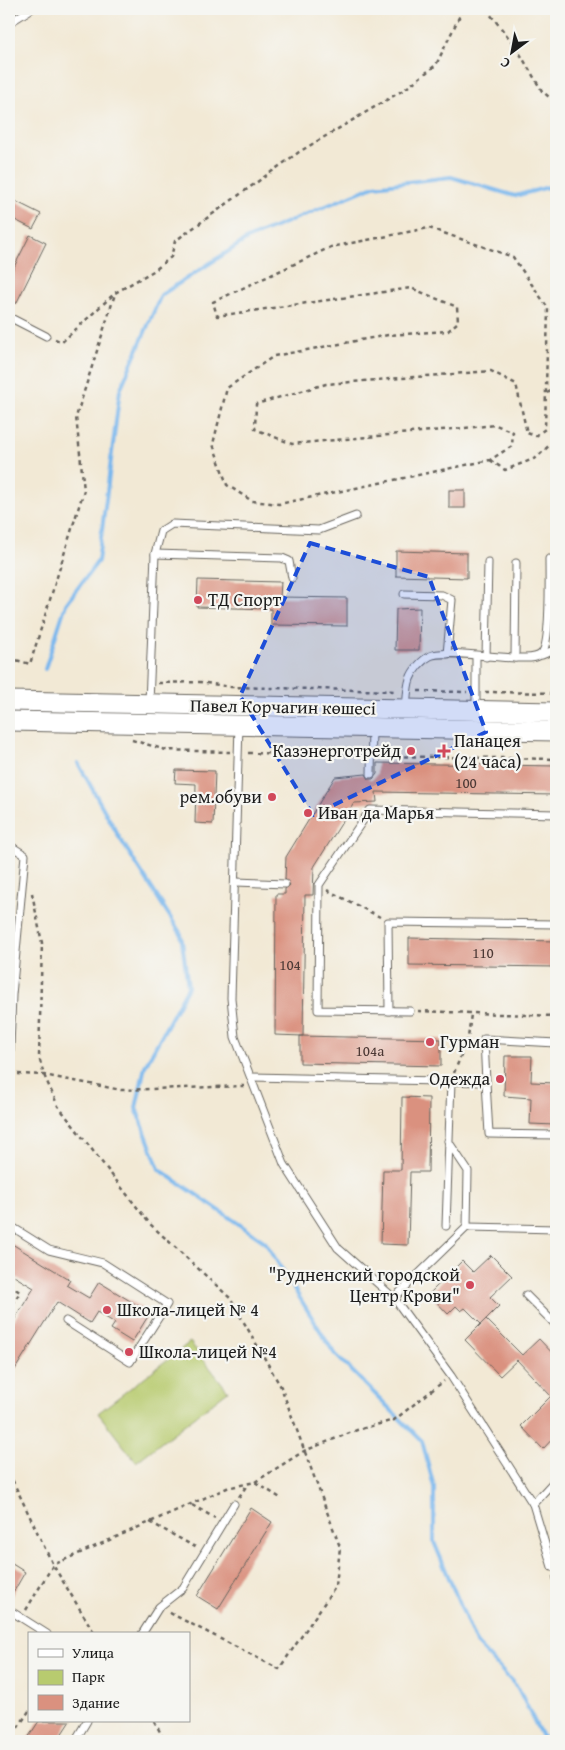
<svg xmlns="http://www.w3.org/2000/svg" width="565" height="1750" viewBox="0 0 565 1750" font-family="'Gentium Book Plus',serif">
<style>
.green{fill:#b8cb6f;stroke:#6a7446}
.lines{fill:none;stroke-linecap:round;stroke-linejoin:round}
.stream{stroke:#7bb8ed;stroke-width:4}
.building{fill:#da917f}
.lane-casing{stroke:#67645d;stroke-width:9}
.secondary-casing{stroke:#67645d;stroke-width:21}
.path{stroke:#67645d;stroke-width:2.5;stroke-dasharray:4 4;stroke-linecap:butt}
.lane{stroke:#fff;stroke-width:7}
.secondary{stroke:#fff;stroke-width:19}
.marked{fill:#1d4ed8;fill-opacity:0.2;stroke:#1d4ed8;stroke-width:4;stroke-dasharray:10 6;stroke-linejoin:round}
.poi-dot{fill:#d1495b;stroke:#f6f6f2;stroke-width:2}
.labels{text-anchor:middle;stroke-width:4.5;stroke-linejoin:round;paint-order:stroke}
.number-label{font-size:15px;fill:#4c3935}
.poi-label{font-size:18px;fill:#1c1c1c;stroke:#f6f6f2;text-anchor:start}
.street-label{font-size:18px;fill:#1c1c1c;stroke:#f6f6f2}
</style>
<rect width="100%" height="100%" fill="#f6f6f2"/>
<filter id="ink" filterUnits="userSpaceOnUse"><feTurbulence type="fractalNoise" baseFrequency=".02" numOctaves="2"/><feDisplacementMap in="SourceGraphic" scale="10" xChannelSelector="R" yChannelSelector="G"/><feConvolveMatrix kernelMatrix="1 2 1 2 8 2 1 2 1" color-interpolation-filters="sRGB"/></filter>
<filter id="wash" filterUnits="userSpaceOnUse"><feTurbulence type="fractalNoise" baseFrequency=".0096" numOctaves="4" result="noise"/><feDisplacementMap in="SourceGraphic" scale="20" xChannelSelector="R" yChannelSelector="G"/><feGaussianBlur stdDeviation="1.12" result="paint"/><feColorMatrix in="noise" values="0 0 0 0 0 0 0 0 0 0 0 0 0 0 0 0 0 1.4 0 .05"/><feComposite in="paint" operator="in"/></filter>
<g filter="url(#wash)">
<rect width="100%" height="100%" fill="#f2e9d5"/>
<path class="green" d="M190 1342 228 1391 136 1462 98 1413Z"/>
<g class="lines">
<g class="stream">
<path d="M45 669 66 604 98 561 120 390 161 295 249 238 374 186 451 177 515 196 556 185"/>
<path d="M78 763 119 837 181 934 188 987 145 1066 136 1108 159 1169 265 1242 334 1353 422 1441 434 1487V1542L476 1643 518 1688 544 1741"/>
</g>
</g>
<g id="blocks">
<g class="building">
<path d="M9 198 41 214 33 229 9 217Z"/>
<path d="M30 235 46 243 16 304 9 300V277Z"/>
<rect x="449" y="490" width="16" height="18"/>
<path d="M396 551 467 553V578L396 576Z"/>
<path d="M198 580 281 582 280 597 347 598V626L271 625V609L197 607Z"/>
<path d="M420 608 419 650H395L396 609Z"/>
<path d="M377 763 556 766V795L376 792 377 802 354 803 314 867 313 895H305L303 1036 275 1035 276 894H285V889L290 885 285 879 286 857 335 777 366 774 369 779H373L377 774Z"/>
<path d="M176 770 215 771 213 824 195 823 196 784 175 783Z"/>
<path d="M409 938 556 941V967L409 965Z"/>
<path d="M300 1036 441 1039V1066L300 1063Z"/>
<path d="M505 1056H532L531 1082 556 1083 555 1125 530 1124 531 1098 504 1096Z"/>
<path d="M402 1097 429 1098 428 1172H410L408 1245 381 1244 383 1170H401Z"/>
<path d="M9 1242 70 1280 67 1285 89 1298 99 1282 150 1313 132 1342 111 1329 115 1323 97 1312 90 1323 57 1302 9 1379V1328L34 1288 9 1273Z"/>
<path d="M491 1255 512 1276 490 1297 499 1306 481 1324 465 1308 461 1311 456 1306 448 1314 429 1294 462 1261 473 1272Z"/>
<path d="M486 1319 522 1355 539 1339 556 1357V1435L543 1449 521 1426 551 1396 517 1360 500 1376 465 1340Z"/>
<path d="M251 1508 272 1522 218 1609 197 1596Z"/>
<path d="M9 1562 25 1572 9 1600Z"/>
<path d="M39 1721H70L57 1741H26Z"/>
</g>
</g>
</g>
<g filter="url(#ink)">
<use href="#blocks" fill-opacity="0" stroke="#67645d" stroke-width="1"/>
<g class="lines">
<g class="lane-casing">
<g id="lane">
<path d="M9 23 31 9"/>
<path d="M9 317 46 336"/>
<path d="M155 554 282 558 289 561 292 578"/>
<path d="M404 594 442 595 452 600 447 654"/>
<path d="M542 655 556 649"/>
<path d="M476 656V708"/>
<path d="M486 657 488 562"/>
<path d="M515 658 516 563"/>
<path d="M149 703 155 554 161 531 172 524 319 530 356 516"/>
<path d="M406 709C407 699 407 687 410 679 413 670 422 660 430 656 444 649 501 659 521 658 528 658 537 659 542 653 551 642 549 576 549 559"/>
<path d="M239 725 231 998 235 1037 284 1164 338 1248 394 1298 451 1376 533 1504 552 1567H556"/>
<path d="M371 774 372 729"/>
<path d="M9 845 25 855 12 995 9 1074"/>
<path d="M236 882 285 884"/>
<path d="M389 1011 388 922 556 924"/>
<path d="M410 1011 318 1010 319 885 370 810 556 814"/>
<path d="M252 1077 486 1082 489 1134 556 1135"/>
<path d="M486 1082 484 1039 556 1043"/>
<path d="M9 1225 49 1250 103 1263 167 1304 130 1362 66 1321"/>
<path d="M446 1226 451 1081"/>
<path d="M467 1227 556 1229"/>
<path d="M526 1295 556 1325"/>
<path d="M394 1298 467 1227 468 1171 448 1141"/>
<path d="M533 1504 556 1479"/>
<path d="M9 1610 47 1634"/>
<path d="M142 1634 159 1607 183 1588 234 1504"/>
<path d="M75 1741 87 1721"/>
</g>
</g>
<g class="secondary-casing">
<g id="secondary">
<path d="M9 701 556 712"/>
<path d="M9 721 556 731"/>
</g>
</g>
<g class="path">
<path d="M486 9 516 47 542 91 556 103"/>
<path d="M429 228 513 257 548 308 545 429 536 436 527 433 516 384 491 371 326 384 256 404 255 429 292 444 496 425 513 432 512 446 490 460 279 504 252 501 227 485 213 444 227 388 274 356 388 335 448 331 458 322 457 307 411 288 217 316 213 302 331 247Z"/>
<path d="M55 339 62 342 115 293 155 270 171 257 175 241 299 152 405 89 436 65 463 9"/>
<path d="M547 393 556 388"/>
<path d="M490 460 505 470 536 458 556 439"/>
<path d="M9 658 30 664 84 490 76 417 115 294"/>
<path d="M158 683 200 682 231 687 397 691"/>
<path d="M418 691 467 692"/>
<path d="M485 692 556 693"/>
<path d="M132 740 166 750 230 752"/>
<path d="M248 753 362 755"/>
<path d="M380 756 556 759"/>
<path d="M327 890 380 917"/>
<path d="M32 893 42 943 39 1057 44 1075 58 1106 150 1224 230 1298 281 1387 340 1547 336 1586 279 1669 168 1612"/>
<path d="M418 1011 556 1016"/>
<path d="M454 1073 468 1038 471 1014"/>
<path d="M18 1074 44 1075 121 1090 244 1086"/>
<path d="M9 1285 20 1292 9 1310"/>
<path d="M9 1473 53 1565 95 1634"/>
<path d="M255 1482 304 1451 357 1430 394 1420 444 1381"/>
<path d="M239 1497 247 1485"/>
<path d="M192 1505 215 1518"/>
<path d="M150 1522 197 1548"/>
<path d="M553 1576 556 1594"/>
<path d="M26 1610 53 1565 227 1488 255 1482 282 1499"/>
<path d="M154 1721 165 1741"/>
<path d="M9 1741 29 1711"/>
</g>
<use href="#lane" class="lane"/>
<use href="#secondary" class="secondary"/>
</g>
</g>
<path class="marked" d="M310 543 429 577 486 732 313 815 240 696Z"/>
<g class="poi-dot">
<circle cx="198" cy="600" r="5"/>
<circle cx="411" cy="751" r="5"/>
<path d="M441.5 743.5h5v5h5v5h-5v5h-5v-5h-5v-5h5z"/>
<circle cx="272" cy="797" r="5"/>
<circle cx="308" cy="813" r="5"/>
<circle cx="430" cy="1042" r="5"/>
<circle cx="500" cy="1079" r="5"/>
<circle cx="470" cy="1285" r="5"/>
<circle cx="107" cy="1310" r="5"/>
<circle cx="129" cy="1352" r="5"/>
</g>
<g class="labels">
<g class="number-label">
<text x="466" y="788">100</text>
<text x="483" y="958">110</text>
<text x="290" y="970">104</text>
<text x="370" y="1056">104а</text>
</g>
<g class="poi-label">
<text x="208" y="606">ТД Спорт</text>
<text x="454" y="747">Панацея<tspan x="454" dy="21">(24 часа)</tspan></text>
<text x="401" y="757" text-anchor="end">Казэнерготрейд</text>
<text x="262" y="803" text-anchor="end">рем.обуви</text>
<text x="318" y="819">Иван да Марья</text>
<text x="440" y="1048">Гурман</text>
<text x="490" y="1085" text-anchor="end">Одежда</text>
<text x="460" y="1281" text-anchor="end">"Рудненский городской<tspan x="460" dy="21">Центр Крови"</tspan></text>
<text x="117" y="1316">Школа-лицей № 4</text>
<text x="139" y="1358">Школа-лицей №4</text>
</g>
<g class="street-label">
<text transform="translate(283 707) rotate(1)" y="6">Павел Корчагин көшесі</text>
</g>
</g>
<rect width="565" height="1750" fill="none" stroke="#f6f6f2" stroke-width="30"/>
<rect x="28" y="1632" width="162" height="90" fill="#f6f6f2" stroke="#9f9f9c"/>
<rect x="38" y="1649" width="25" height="8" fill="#ffffff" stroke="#9f9f9c"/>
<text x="72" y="1658" font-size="15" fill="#1c1c1c">Улица</text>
<rect x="38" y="1670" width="25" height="15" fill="#b8cb6f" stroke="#9f9f9c"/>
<text x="72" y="1682" font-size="15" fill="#1c1c1c">Парк</text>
<rect x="38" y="1695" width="25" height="15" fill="#da917f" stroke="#9f9f9c"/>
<text x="72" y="1708" font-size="15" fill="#1c1c1c">Здание</text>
<g transform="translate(512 52) rotate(212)" stroke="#f6f6f2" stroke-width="4" paint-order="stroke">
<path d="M0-4L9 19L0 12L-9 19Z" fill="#1c1c1c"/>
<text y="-8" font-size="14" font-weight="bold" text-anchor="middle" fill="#1c1c1c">С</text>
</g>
</svg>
